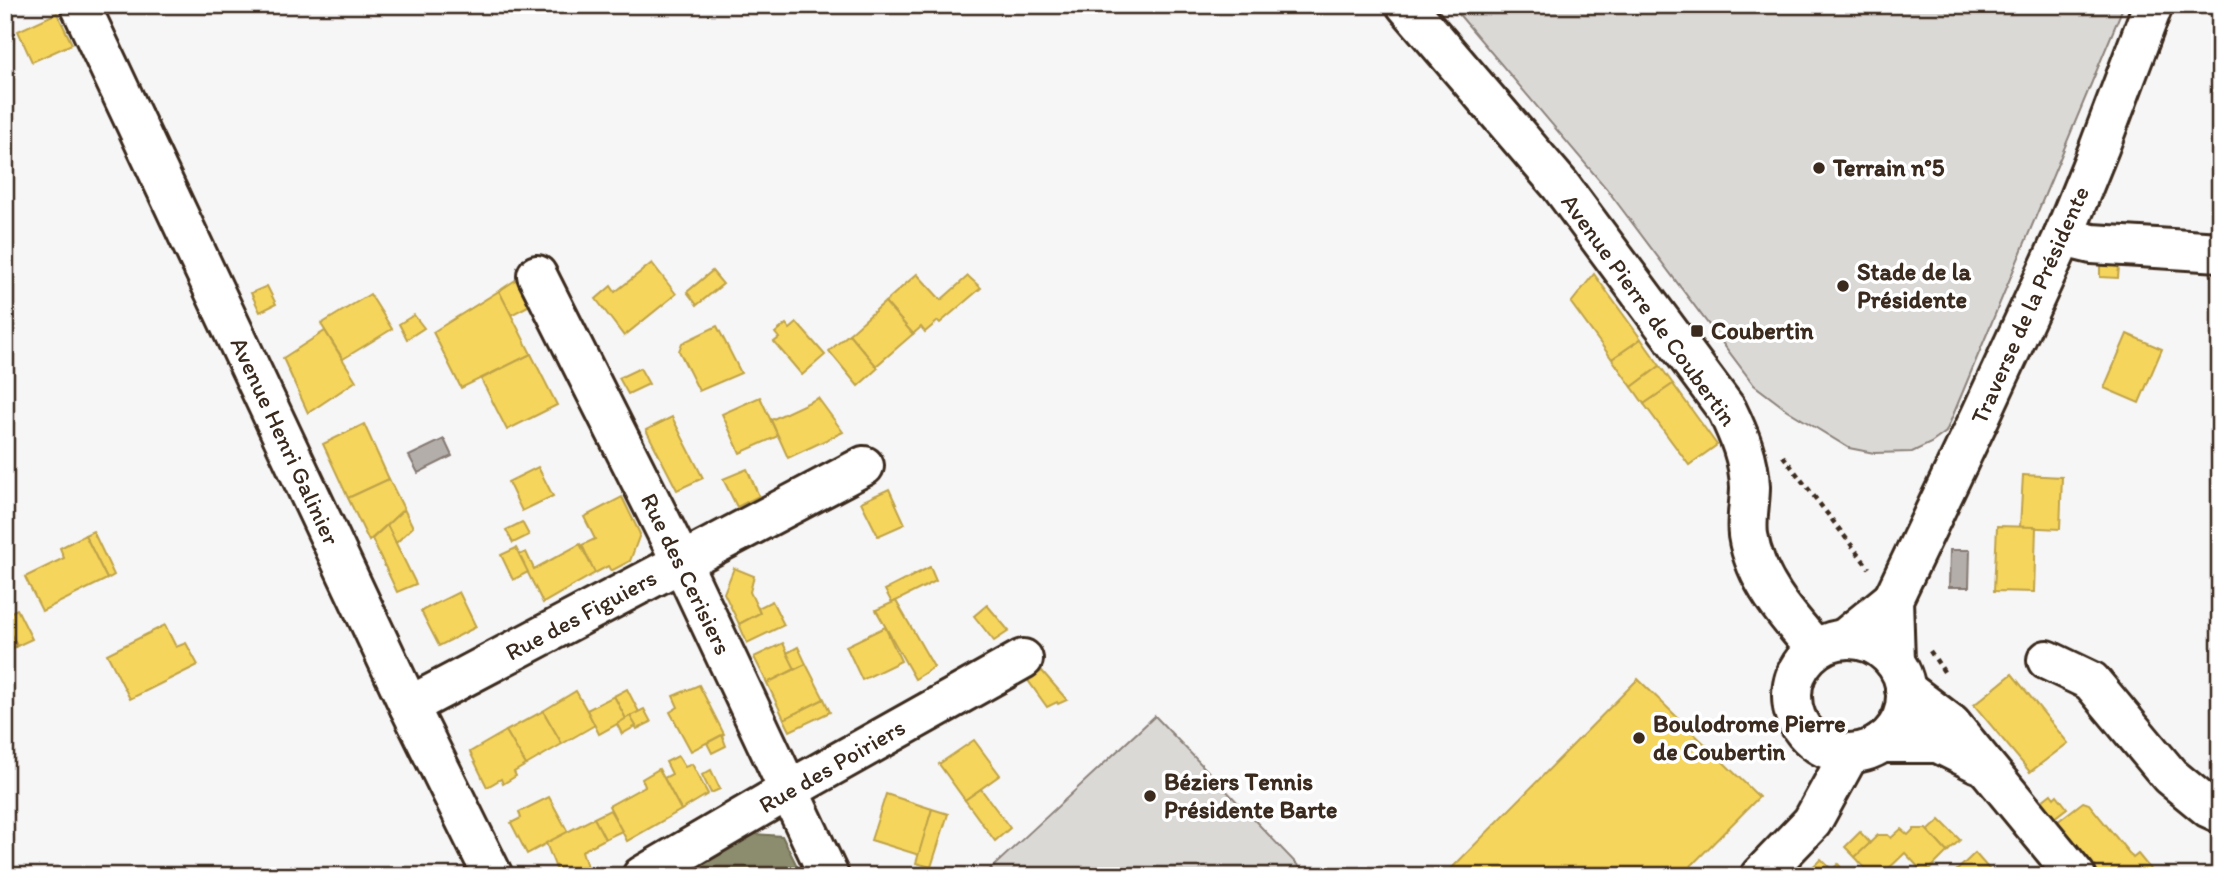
<svg xmlns="http://www.w3.org/2000/svg" width="2225" height="881" viewBox="0 0 2225 881" font-family="Itim,sans-serif">
<style>
.green{fill:#dbd9d6;stroke:#8b827a;stroke-width:2}
.water{fill:#b4aeaa;stroke:#847972;stroke-width:2}
.homes{fill:#f6d55c;stroke:#bea249;stroke-width:2}
.industry{fill:#8c8c6e;stroke:#746f56;stroke-width:2}
.lines{fill:none;stroke-linecap:round;stroke-linejoin:round}
.minor-casing{stroke:#3b2a1e;stroke-width:44}
.major-casing{stroke:#3b2a1e;stroke-width:44}
.path{stroke:#3b2a1e;stroke-width:4.5;stroke-dasharray:5 5;stroke-linecap:butt}
.minor{stroke:#fff;stroke-width:38}
.major{stroke:#fff;stroke-width:38}
.poi-dot{fill:#3b2a1e;stroke:#fff;stroke-width:2.5}
.labels{text-anchor:middle;stroke-width:7;stroke-linejoin:round;paint-order:stroke}
.poi-label{font-size:24px;font-weight:bold;fill:#3b2a1e;stroke:#fff;text-anchor:start}
.street-label{font-size:24px;fill:#3b2a1e;stroke:#fff}
</style>
<rect width="100%" height="100%" fill="#f7f6f6"/>
<filter id="ink" filterUnits="userSpaceOnUse"><feTurbulence type="fractalNoise" baseFrequency=".0143" numOctaves="2"/><feDisplacementMap in="SourceGraphic" scale="14" xChannelSelector="R" yChannelSelector="G"/><feConvolveMatrix kernelMatrix="1 2 1 2 8 2 1 2 1" color-interpolation-filters="sRGB"/></filter>
<g filter="url(#ink)">
<g class="green">
<path d="M1451 5H2124L1946 432 1931 443 1912 452 1874 453 1849 448 1787 410 1754 385 1606 188Z"/>
<path d="M1155 716 1308 876H983Z"/>
</g>
<g class="water">
<path d="M444 439 452 456 418 473 409 456Z"/>
<path d="M1950 550H1970L1969 587H1949Z"/>
</g>
<g class="homes">
<path d="M57 13 72 44 32 62 18 31Z"/>
<path d="M652 263 676 294 624 336 596 299 611 286 615 292Z"/>
<path d="M2100 266H2119L2118 278 2100 277Z"/>
<path d="M712 271 723 284 697 305 687 292Z"/>
<path d="M917 274 941 300 968 276 981 288 940 323 938 321 925 332 921 327 913 334 885 302Z"/>
<path d="M1594 274 1641 339 1612 359 1571 303Z"/>
<path d="M517 279 530 305 511 315 499 291Z"/>
<path d="M267 286 276 304 260 312 251 293Z"/>
<path d="M499 291 531 354 461 388 433 332Z"/>
<path d="M370 294 392 329 343 359 321 324Z"/>
<path d="M885 302 913 334 876 366 849 334Z"/>
<path d="M414 315 424 328 407 339 399 324Z"/>
<path d="M797 323 825 355 802 375 774 342 779 338 775 333 786 324 790 329Z"/>
<path d="M717 326 741 373 699 391 679 351 682 343Z"/>
<path d="M2217 327H2220V386H2214Z"/>
<path d="M325 331 356 381 308 413 283 358Z"/>
<path d="M849 334 878 368 858 386 829 351Z"/>
<path d="M2127 334 2162 349 2139 403 2104 388Z"/>
<path d="M1641 339 1660 366 1632 387 1612 359Z"/>
<path d="M531 354 557 405 507 430 481 379Z"/>
<path d="M1660 366 1673 384 1644 404 1632 387Z"/>
<path d="M640 368 649 384 628 394 619 378Z"/>
<path d="M1673 384 1717 445 1689 465 1644 404Z"/>
<path d="M760 397 778 436 740 453 722 414Z"/>
<path d="M818 398 843 432 788 458 771 420Z"/>
<path d="M672 417 703 478 677 490 646 430Z"/>
<path d="M364 424 389 479 348 498 323 444Z"/>
<path d="M538 467 553 496 522 511 508 482Z"/>
<path d="M747 469 759 496 737 507 723 479Z"/>
<path d="M2023 475 2062 477 2060 529 2020 527Z"/>
<path d="M389 479 404 509 369 541 348 498Z"/>
<path d="M889 489 905 524 878 536 861 502Z"/>
<path d="M622 497 640 534 630 561 611 571 608 566 595 573 582 545 595 539 584 517Z"/>
<path d="M404 509 413 527 396 543 387 525Z"/>
<path d="M522 522 529 535 513 543 506 530Z"/>
<path d="M387 525 416 584 397 592 372 539Z"/>
<path d="M1997 526 2036 527 2034 592 1994 591Z"/>
<path d="M93 531 114 575 107 579 85 535Z"/>
<path d="M85 535 107 579 42 611 25 577 64 558 60 548Z"/>
<path d="M580 544 595 573 543 603 519 555 526 552 534 569Z"/>
<path d="M516 548 528 572 513 580 501 555Z"/>
<path d="M930 567 936 581 892 603 885 590Z"/>
<path d="M734 568 754 576 750 592 760 613 739 624 724 593Z"/>
<path d="M459 592 476 627 439 646 421 611Z"/>
<path d="M772 601 784 625 747 643 739 624 760 613 758 608Z"/>
<path d="M896 601 934 667 915 679 876 610Z"/>
<path d="M987 605 1009 631 994 641 974 616Z"/>
<path d="M17 609 32 639 17 646 5 623V615Z"/>
<path d="M5 623 17 646 5 652Z"/>
<path d="M165 625 176 647 186 643 198 665 130 699 107 654Z"/>
<path d="M885 627 901 661 862 680 846 646Z"/>
<path d="M783 643 795 669 767 683 754 657Z"/>
<path d="M798 647 806 664 795 669 787 653Z"/>
<path d="M806 664 824 699 784 719 767 683Z"/>
<path d="M1042 671 1067 700 1058 704 1057 702 1047 707 1027 679Z"/>
<path d="M2012 674 2068 743 2030 772 1974 705Z"/>
<path d="M1638 679 1759 797 1681 876H1444Z"/>
<path d="M699 685 724 734 691 751 670 712 678 707 673 696Z"/>
<path d="M627 689 639 712 626 719 614 696Z"/>
<path d="M576 691 595 725 562 744 543 711Z"/>
<path d="M614 696 626 719 599 734 587 710Z"/>
<path d="M824 699 830 712 790 731 784 719Z"/>
<path d="M644 709 651 722 637 729 630 716Z"/>
<path d="M543 711 562 744 526 765 506 731Z"/>
<path d="M630 716 636 726 622 734 617 724Z"/>
<path d="M506 731 526 765 514 772 516 776 503 784 501 779 487 787 470 752Z"/>
<path d="M722 735 726 746 712 753 707 743Z"/>
<path d="M974 740 1000 775 965 800 939 764Z"/>
<path d="M678 756 685 767 692 764 708 794 681 810 664 778 672 774 666 762Z"/>
<path d="M659 769 681 810 627 841 609 806 645 786 642 779Z"/>
<path d="M711 770 720 789 711 793 702 775Z"/>
<path d="M981 789 1010 828 995 841 965 800Z"/>
<path d="M886 794 932 809 919 855 871 840Z"/>
<path d="M2051 794 2054 798 2057 795 2067 808 2054 818 2042 801Z"/>
<path d="M549 797 568 832 527 854 511 823 521 818 519 812Z"/>
<path d="M2083 802 2089 804 2133 858 2138 854 2156 876H2101L2057 822Z"/>
<path d="M932 809 948 814 931 867 916 863Z"/>
<path d="M610 810 622 831 605 839 594 818Z"/>
<path d="M594 818 605 839 582 851 589 873 585 876H559L546 843Z"/>
<path d="M1940 820 1960 840 1947 852 1928 831Z"/>
<path d="M1901 829 1908 835 1914 829H1926L1947 852 1925 874 1905 853 1881 876H1872L1855 857 1878 835H1888L1891 838Z"/>
<path d="M1860 832 1870 843 1855 857 1845 847Z"/>
<path d="M1975 853 1995 876H1951Z"/>
<path d="M1821 859 1832 870 1826 876H1803Z"/>
<path d="M1838 864 1848 876H1826Z"/>
</g>
<path class="industry" d="M754 834 782 836 802 876H683Z"/>
<g class="lines">
<g class="minor-casing">
<g id="minor">
<path d="M2063 237 2092 244 2220 252"/>
<path d="M537 275 681 561 829 876"/>
<path d="M1844 639 1893 599"/>
<path d="M2047 660 2091 681 2170 776 2209 808 2220 813"/>
<path d="M1895 662 1893 599 1980 417 2063 237 2099 148 2153 5"/>
<path d="M409 706 864 466"/>
<path d="M642 876 789 790 1023 659"/>
</g>
</g>
<g class="major-casing">
<g id="major">
<path d="M80 5 409 706 493 876"/>
<path d="M1406 5 1560 185 1727 410C1739 435 1749 458 1750 487 1750 502 1746 519 1748 535 1755 580 1787 616 1816 649"/>
<circle cx="1849" cy="696" r="57"/>
<path d="M1905 689 1951 724 2076 876"/>
<path d="M1881 743H1938L1978 763"/>
<path d="M1760 876 1812 822 1850 753"/>
</g>
</g>
<g class="path">
<path d="M1783 456 1869 568"/>
<path d="M1930 651 1945 673"/>
</g>
<use href="#minor" class="minor"/>
<use href="#major" class="major"/>
</g>
</g>
<g class="poi-dot">
<circle cx="1819" cy="168" r="7"/>
<circle cx="1843" cy="286" r="7"/>
<rect x="1690" y="324" width="14" height="14" rx="3.5"/>
<circle cx="1639" cy="738" r="7"/>
<circle cx="1150" cy="796" r="7"/>
</g>
<g class="labels">
<g class="poi-label">
<text x="1833" y="176">Terrain n°5</text>
<text x="1857" y="280">Stade de la<tspan x="1857" dy="28">Présidente</tspan></text>
<text x="1711" y="339">Coubertin</text>
<text x="1653" y="732">Boulodrome Pierre<tspan x="1653" dy="28">de Coubertin</tspan></text>
<text x="1164" y="790">Béziers Tennis<tspan x="1164" dy="28">Présidente Barte</tspan></text>
</g>
<g class="street-label">
<text transform="translate(2030 305) rotate(-66)" y="8">Traverse de la Présidente</text>
<text transform="translate(1649 310) rotate(54)" y="8">Avenue Pierre de Coubertin</text>
<text transform="translate(285 441) rotate(65)" y="8">Avenue Henri Galinier</text>
<text transform="translate(686 574) rotate(64)" y="8">Rue des Cerisiers</text>
<text transform="translate(581 615) rotate(-28)" y="8">Rue des Figuiers</text>
<text transform="translate(832 766) rotate(-30)" y="8">Rue des Poiriers</text>
</g>
</g>
<rect width="2225" height="881" fill="none" stroke="#fff" stroke-width="28"/>
<rect x="14" y="14" width="2197" height="853" fill="none" stroke="#3b2a1e" stroke-width="2.5" filter="url(#ink)"/>
</svg>
